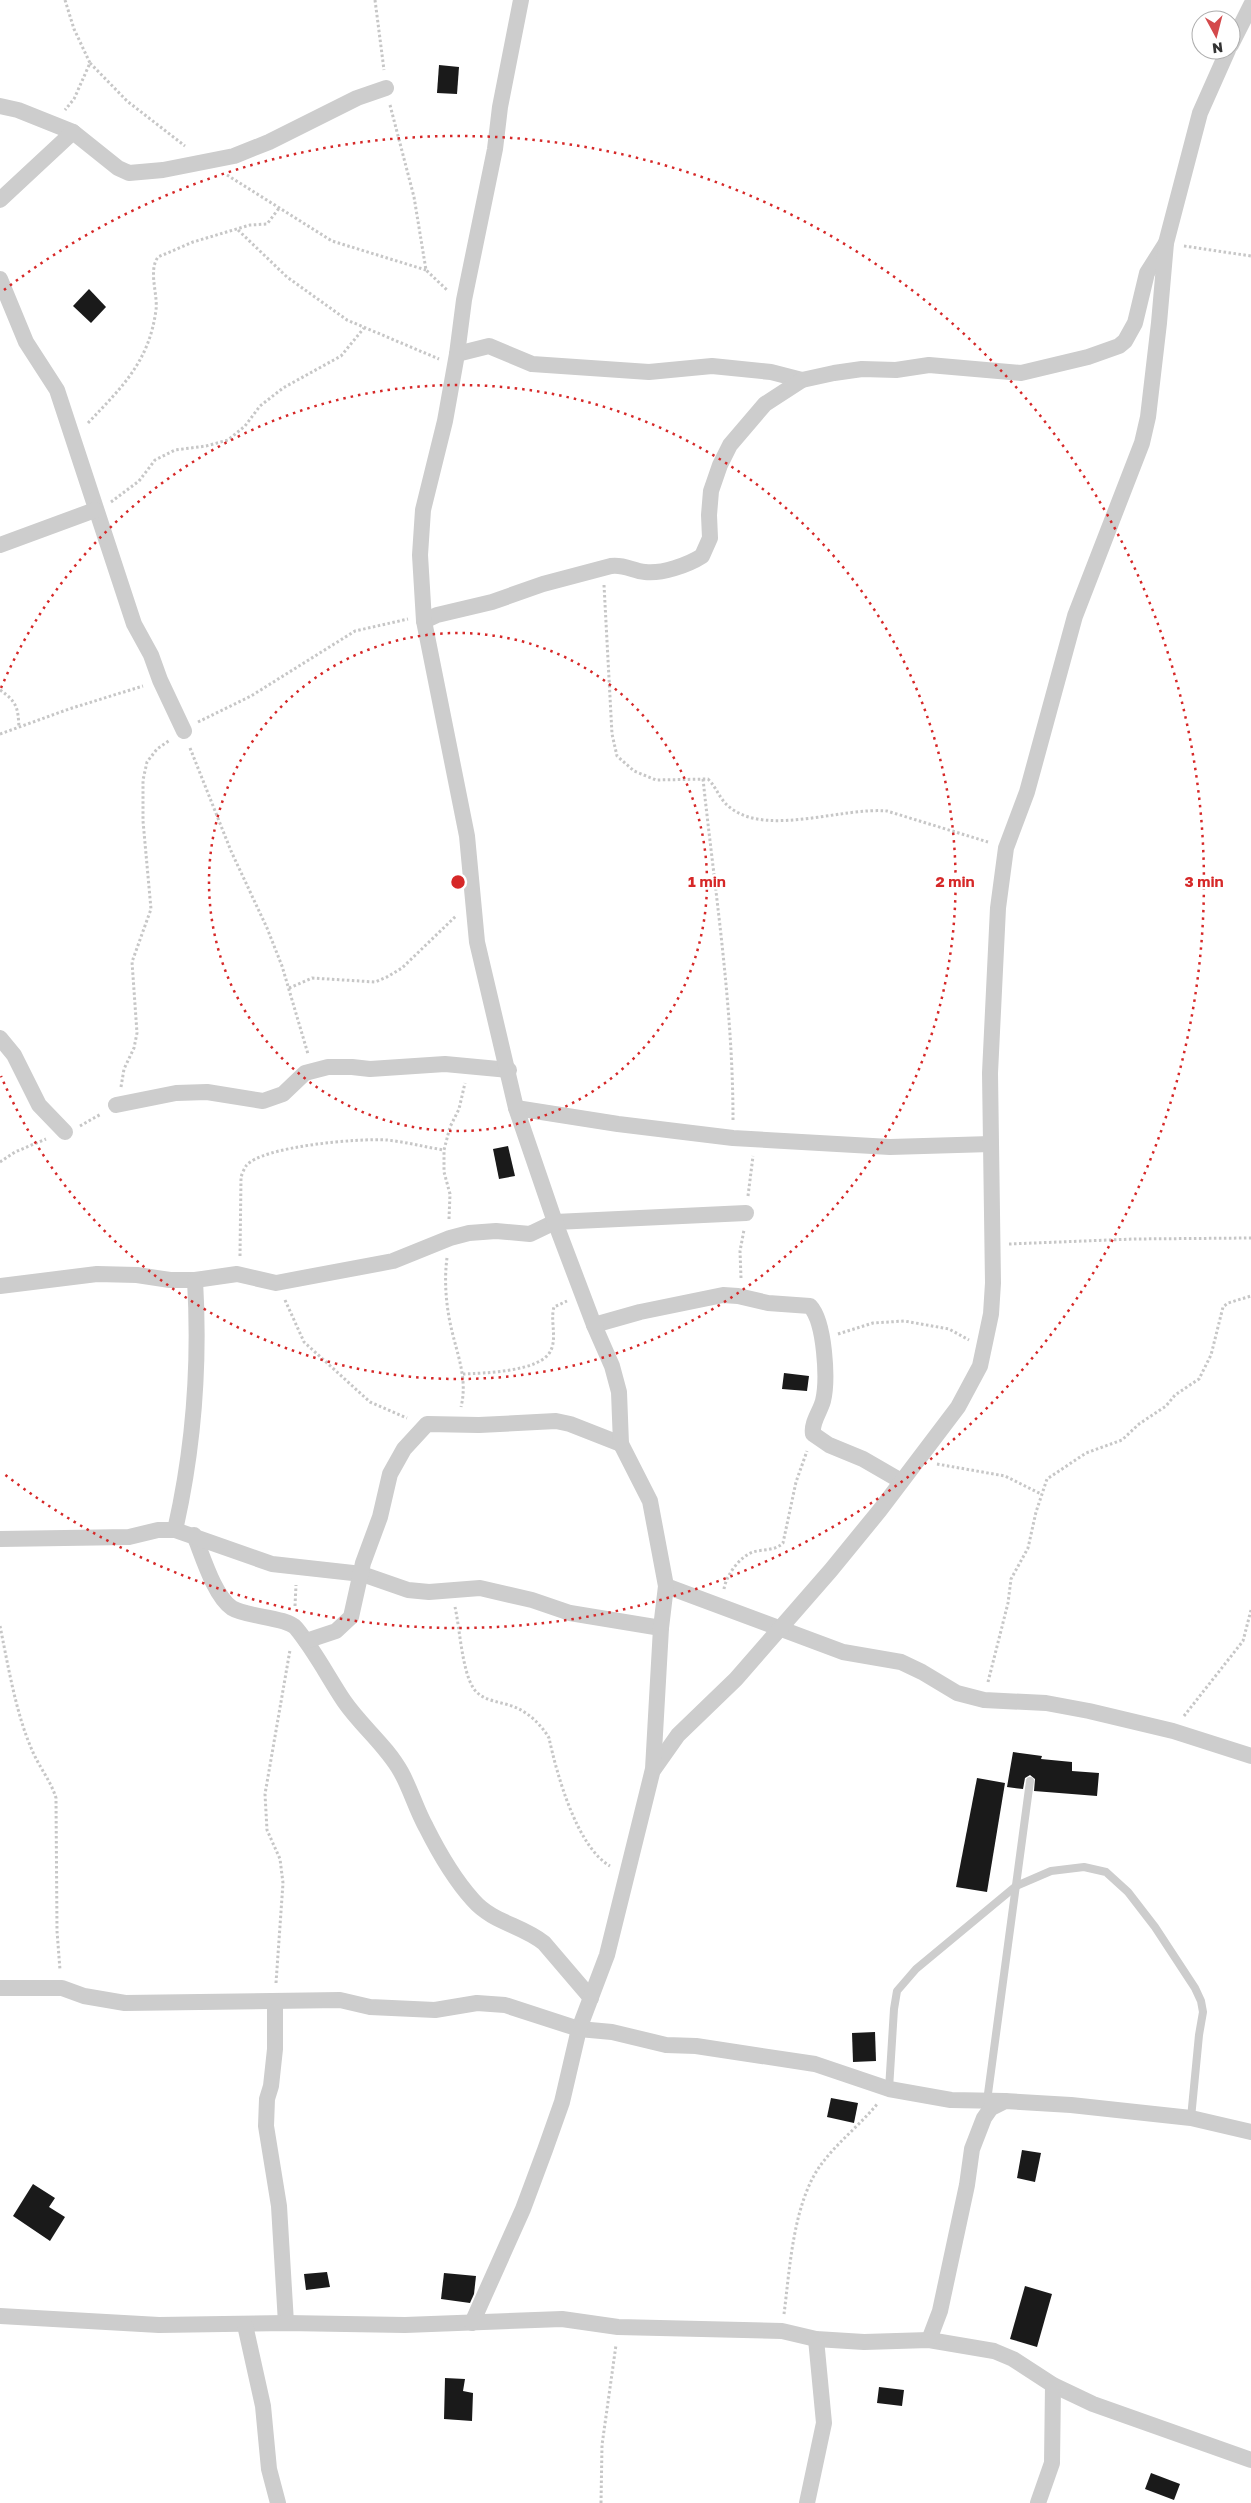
<svg xmlns="http://www.w3.org/2000/svg" width="1251" height="2503" viewBox="0 0 1251 2503" font-family="'Golos Text',sans-serif">
<style>
.building{fill:#1a1a1a}
.lines{fill:none;stroke-linecap:round;stroke-linejoin:round}
.path{stroke:#c7c7c7;stroke-width:3;stroke-dasharray:2.5 2.5;stroke-linecap:butt}
.lane{stroke:#cdcdcd;stroke-width:8}
.street{stroke:#cdcdcd;stroke-width:16}
.ring{fill:none;stroke:#d62828;stroke-width:2.5;stroke-dasharray:2.5 5}
.centre{fill:#d62828;stroke:#fff;stroke-width:2.5}
.ring-label{font-size:15px;text-anchor:middle;font-weight:bold;fill:#d62828;stroke:#fff;stroke-width:5;stroke-linejoin:round;paint-order:stroke}
</style>
<rect width="100%" height="100%" fill="#fff"/>
<g class="building">
<path d="M439 65 459 67 457 94 437 93Z"/>
<path d="M89 289 106 307 91 323 73 306Z"/>
<path d="M508 1146 515 1176 499 1179 493 1149Z"/>
<path d="M784 1373 809 1376 807 1391 782 1389Z"/>
<path d="M1013 1752 1042 1756 1041 1759 1072 1762V1771L1099 1773 1097 1796 1034 1791 1035 1779 1030 1775 1025 1778 1023 1789 1007 1787Z"/>
<path d="M977 1778 1005 1783 987 1892 956 1887Z"/>
<path d="M875 2032 876 2061 853 2062 852 2033Z"/>
<path d="M831 2098 858 2103 854 2123 827 2117Z"/>
<path d="M1022 2150 1041 2153 1035 2182 1017 2178Z"/>
<path d="M33 2184 55 2198 49 2207 65 2217 50 2241 13 2216Z"/>
<path d="M327 2272 330 2287 306 2290 304 2274Z"/>
<path d="M444 2273 476 2276 474 2294 470 2303 441 2299Z"/>
<path d="M1025 2286 1052 2294 1037 2347 1010 2339Z"/>
<path d="M445 2378 465 2379 463 2391 473 2393 472 2421 444 2419Z"/>
<path d="M879 2387 904 2390 902 2406 877 2403Z"/>
<path d="M1151 2473 1180 2484 1174 2500 1145 2489Z"/>
</g>
<g class="lines">
<g class="path">
<path d="M65 0 74 29 90 63 74 99 65 110"/>
<path d="M375 0 384 70"/>
<path d="M90 63 127 101 185 146"/>
<path d="M390 105 414 197 426 270 448 291"/>
<path d="M227 175 332 241 426 270"/>
<path d="M238 230 287 277 347 320 439 359"/>
<path d="M1184 246 1251 256"/>
<path d="M88 423C122 387 149 362 156 310 158 294 148 271 158 257L193 242 250 225 267 224 280 207"/>
<path d="M111 502 139 481 155 460 175 450 206 446 228 440 245 426 260 406 283 388 341 356 364 328"/>
<path d="M604 585 612 734 617 756 634 771 656 780 708 779C718 789 719 800 732 809 769 836 843 807 887 811L988 842"/>
<path d="M0 690C17 702 18 707 19 728"/>
<path d="M198 722 251 696 355 631 408 619"/>
<path d="M0 734 69 709 143 686"/>
<path d="M190 748 231 851 267 928 282 966 308 1054"/>
<path d="M703 779C715 892 733 1006 733 1120"/>
<path d="M289 988 312 978 375 982 387 977 402 968 456 916"/>
<path d="M121 1087 124 1069 134 1048 137 1033 132 962 151 909 143 821V780L147 762 157 749 170 740"/>
<path d="M80 1126 101 1114"/>
<path d="M0 1162 15 1152 46 1139"/>
<path d="M748 1196 753 1156"/>
<path d="M449 1219 450 1194 444 1172V1150L450 1127 459 1109 465 1083"/>
<path d="M1009 1244 1134 1239 1251 1238"/>
<path d="M240 1256 241 1177C242 1174 244 1169 246 1166 261 1146 361 1138 387 1140 406 1142 425 1147 444 1150"/>
<path d="M447 1258C444 1280 446 1305 451 1327 457 1354 468 1379 461 1407"/>
<path d="M741 1278 740 1251 744 1230"/>
<path d="M285 1300 304 1342 370 1402 407 1418"/>
<path d="M838 1334 873 1323 904 1321 949 1329 969 1340"/>
<path d="M463 1374C483 1373 542 1372 551 1350 557 1337 550 1320 554 1307L567 1301"/>
<path d="M937 1464 1005 1476 1041 1494"/>
<path d="M724 1589C726 1576 739 1557 753 1552 763 1549 775 1551 783 1543L796 1482 807 1451"/>
<path d="M295 1606 296 1585"/>
<path d="M455 1607C460 1629 462 1672 474 1689 484 1703 504 1701 519 1709 531 1715 542 1726 549 1738 557 1775 577 1847 610 1866"/>
<path d="M0 1626C8 1665 16 1714 32 1750 39 1767 51 1781 56 1798L57 1931 60 1970"/>
<path d="M988 1682 1008 1603 1011 1579 1028 1548 1036 1512 1047 1479 1086 1453 1122 1440 1139 1424 1166 1406 1175 1395 1199 1379 1211 1355 1223 1307 1228 1303 1251 1296"/>
<path d="M1184 1716 1243 1641 1251 1610"/>
<path d="M276 1983 283 1883 280 1859 267 1830 265 1794 290 1650"/>
<path d="M784 2314C790 2268 793 2200 823 2162 839 2141 861 2124 878 2103"/>
<path d="M601 2503 602 2445 616 2345"/>
</g>
<g class="lane">
<path d="M889 2089 894 2009 897 1991 916 1969 1016 1886 1051 1871 1084 1867 1106 1872 1128 1892 1155 1927 1195 1988 1201 2001 1203 2012 1199 2035 1191 2118"/>
<path d="M987 2101 1030 1781"/>
</g>
<g class="street">
<path d="M1231 45 1251 5"/>
<path d="M0 106 18 110 73 132 118 168 129 173 163 170 234 156 269 142 357 98 386 88"/>
<path d="M0 200 73 132"/>
<path d="M0 279 26 342 57 390 134 624 151 655 160 680 184 731"/>
<path d="M457 354 489 346 532 364 649 372 712 366 771 372 802 380"/>
<path d="M0 545 95 510"/>
<path d="M424 621 437 615 492 602 543 584 611 566C624 564 633 571 645 572 662 574 688 565 702 556L710 538 709 515 711 491 720 465 730 445 765 404 802 380 834 373 862 369 896 370 929 365 1021 373 1088 357 1119 346 1125 341 1135 323 1147 273 1166 243"/>
<path d="M0 1038 14 1055 39 1105 65 1132"/>
<path d="M116 1105 176 1093 207 1092 263 1101 283 1094 305 1073 328 1067H352L370 1069 445 1064 509 1070"/>
<path d="M516 1108 618 1124 733 1138 890 1147 991 1144"/>
<path d="M0 1286 97 1274 137 1275 170 1280H195L237 1274 276 1283 393 1261 450 1238 469 1233 496 1231 530 1234 555 1222 746 1213"/>
<path d="M594 1325 640 1312 723 1295 738 1296 768 1303 810 1306C825 1322 828 1380 823 1401 820 1412 811 1423 813 1434L829 1445 863 1459 901 1481"/>
<path d="M175 1530C194 1447 200 1365 195 1280"/>
<path d="M194 1535C202 1554 214 1596 232 1608 246 1617 287 1617 296 1628 315 1651 328 1677 344 1701 361 1726 386 1745 401 1772 411 1790 416 1809 426 1827 439 1853 454 1879 473 1900 493 1923 522 1925 544 1943L591 1998"/>
<path d="M0 1539 129 1537 158 1530H175L272 1564 362 1574 408 1590 429 1592 480 1588 532 1600 570 1613 661 1628"/>
<path d="M666 1586 843 1652 901 1662 922 1672 957 1693 984 1700 1046 1703 1089 1711 1173 1731 1251 1756"/>
<path d="M306 1641 336 1631 351 1617 363 1563 380 1517 390 1474 404 1449 427 1424 479 1425 556 1421 570 1424 621 1444"/>
<path d="M654 1769 678 1735 736 1679 831 1570 880 1510 958 1407 980 1366 991 1314 993 1283 990 1073 998 908 1006 848 1027 792 1075 616 1142 443 1148 417 1159 323 1166 243 1200 113 1228 50"/>
<path d="M0 1988H62L84 1996 125 2003 340 2000 370 2007 435 2010 477 2003 505 2005 579 2029 612 2032 666 2045 696 2046 815 2064 889 2089 951 2100 1005 2101"/>
<path d="M275 2001V2049L271 2086 267 2099 266 2126 279 2206 286 2323"/>
<path d="M0 2316 159 2325 286 2323 405 2325 562 2319 618 2327 782 2331 816 2339 864 2342 929 2340 994 2351 1013 2359 1053 2385 1093 2404 1251 2460"/>
<path d="M472 2323 523 2209 545 2150 562 2102 579 2029 607 1955 653 1769 661 1628 666 1586 650 1501 621 1444 619 1392 612 1366 594 1325 555 1222 516 1108 477 942 467 836 424 621 420 555 423 510 445 421 457 354 464 300 495 149 500 107 521 0"/>
<path d="M245 2325 263 2406 269 2469 278 2503"/>
<path d="M929 2340 940 2311 967 2185 972 2149 984 2118 991 2108 1005 2101 1071 2105 1191 2118 1251 2132"/>
<path d="M807 2503 824 2423 816 2339"/>
<path d="M1038 2503 1052 2463 1053 2385"/>
</g>
</g>
<g class="ring">
<circle cx="458" cy="882" r="249"/>
<path d="M1 688A497 497 0 1 1 1 1076"/>
<path d="M4 290A746 746 0 1 1 4 1474"/>
</g>
<circle cx="458" cy="882" r="8" class="centre"/>
<g class="ring-label">
<text x="707" y="887">1 min</text>
<text x="955" y="887">2 min</text>
<text x="1204" y="887">3 min</text>
</g>
<g transform="translate(1216 35) rotate(173)"><circle r="24" fill="#ffffff" stroke="#adadad"/>
<path d="M0-4L9 19L0 12L-9 19Z" fill="#d44a4c"/>
<text y="-8" font-size="14" font-weight="bold" text-anchor="middle" fill="#333333">N</text>
</g>
</svg>
